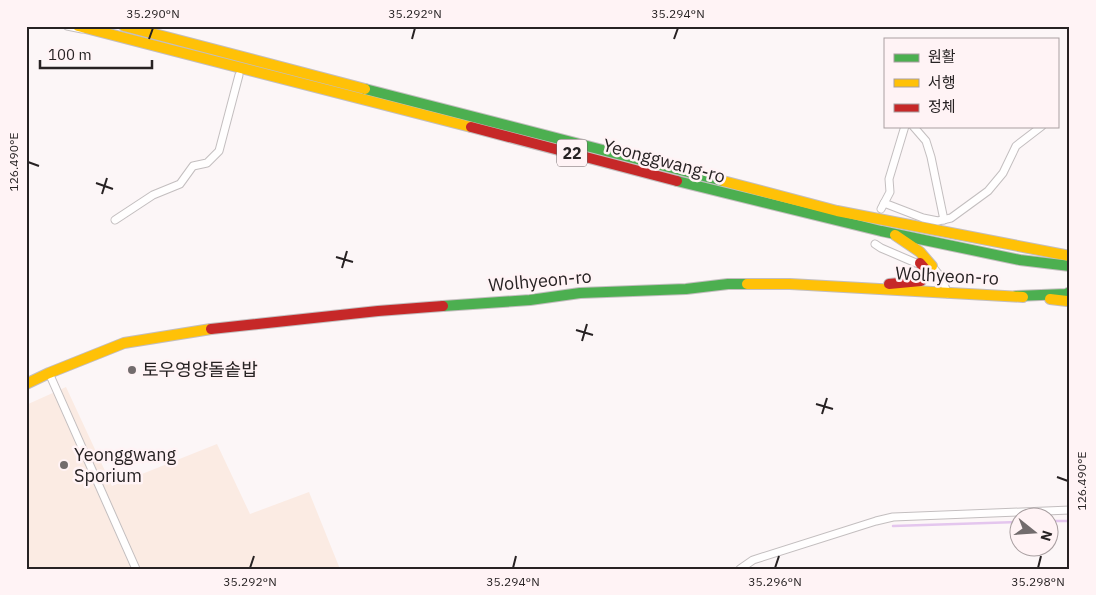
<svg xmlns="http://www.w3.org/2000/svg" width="1096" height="595" viewBox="0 0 1096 595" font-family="'IBM Plex Sans','Noto Sans KR',sans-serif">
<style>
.green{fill:#fbebe3}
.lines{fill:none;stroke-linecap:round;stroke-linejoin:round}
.stream{stroke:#e4c6ee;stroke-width:2.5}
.street-casing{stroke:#c3bebf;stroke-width:9}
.fast-casing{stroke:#c3bebf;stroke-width:12}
.slow-casing{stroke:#c3bebf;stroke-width:12}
.jam-casing{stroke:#c3bebf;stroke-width:12}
.street{stroke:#fffefe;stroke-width:7}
.fast{stroke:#4caf50;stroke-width:10}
.slow{stroke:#ffc107;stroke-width:10}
.jam{stroke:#c62828;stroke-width:10}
.ticks{fill:none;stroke:#272223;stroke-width:2}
.poi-dot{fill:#726c6d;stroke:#fff3f5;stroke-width:2}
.labels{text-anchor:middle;stroke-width:5;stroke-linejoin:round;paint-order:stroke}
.shield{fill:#fff3f5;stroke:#686162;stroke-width:1}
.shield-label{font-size:16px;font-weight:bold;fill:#272223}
.street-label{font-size:18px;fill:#272223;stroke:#fff3f5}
.poi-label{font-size:18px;fill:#272223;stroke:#fff3f5;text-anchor:start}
.neatline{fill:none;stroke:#272223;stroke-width:2}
.ticks-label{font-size:12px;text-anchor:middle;fill:#272223}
</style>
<rect width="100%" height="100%" fill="#fcf6f7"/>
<path class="green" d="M66 387 112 486 217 444 250 514 309 492 340 569H26V405Z"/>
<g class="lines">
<g class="stream">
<path d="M1048 521H1070"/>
<path d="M893 526 1018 522"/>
</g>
<g class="street-casing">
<g id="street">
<path d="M67 26 82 29"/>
<path d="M913 126 926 141 931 157 944 220"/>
<path d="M884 203 923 218 938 221 951 218 988 191 1003 173 1016 146 1042 126"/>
<path d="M881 209 890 192 889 179 905 126"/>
<path d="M115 220 153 195 180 184 193 166 207 163 219 151 239 75"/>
<path d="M875 244 881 248 916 263 932 266 941 277 948 294"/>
<path d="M49 373 136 569"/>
<path d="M740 569 753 560 876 521 893 517 1070 510"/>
</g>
</g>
<g class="fast-casing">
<g id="fast">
<path d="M365 89 723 181"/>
<path d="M677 181 881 231 1020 260 1070 266"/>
<path d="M1016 296 1066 294 1070 292"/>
<path d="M443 306 530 300 580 293 686 289 728 284H747"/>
</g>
</g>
<g class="slow-casing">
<g id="slow">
<path d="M78 26 471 127"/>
<path d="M124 26 365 89"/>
<path d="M723 181 837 211 1070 256"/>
<path d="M895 235 920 252 932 266"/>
<path d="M747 284H790L1023 297"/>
<path d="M1050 299 1067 301"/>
<path d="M26 384 49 373 124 343 211 329"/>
</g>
</g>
<g class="jam-casing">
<g id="jam">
<path d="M471 127 677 181"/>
<path d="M889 284 921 281 927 271 920 263"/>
<path d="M211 329 378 311 443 306"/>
</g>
</g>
<use href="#street" class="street"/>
<use href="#fast" class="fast"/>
<use href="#slow" class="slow"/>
<use href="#jam" class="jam"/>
</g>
<path class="ticks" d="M149 39 153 28M412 39 415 28M674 39 678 28M28 162 39 166M96 183 113 189M102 194 107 178M336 257 353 262M342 268 347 251M576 330 593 335M582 341 587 324M816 404 833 409M822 414 827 398M1057 477 1068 481M250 568 254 556M513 568 516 556M775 568 779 556M1038 568 1041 556"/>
<g class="poi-dot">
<circle cx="132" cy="370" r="5"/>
<circle cx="64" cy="465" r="5"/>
</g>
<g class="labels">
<rect class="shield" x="557" y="139.5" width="30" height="27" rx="4"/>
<g class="shield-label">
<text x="572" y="159">22</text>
</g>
<g class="street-label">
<text transform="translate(664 161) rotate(15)" y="6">Yeonggwang-ro</text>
<text transform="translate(947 276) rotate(3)" y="6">Wolhyeon-ro</text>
<text transform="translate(540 281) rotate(-5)" y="6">Wolhyeon-ro</text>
</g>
<g class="poi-label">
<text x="142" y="376">토우영양돌솥밥</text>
<text x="74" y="461">Yeonggwang<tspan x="74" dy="21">Sporium</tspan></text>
</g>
</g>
<rect width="1096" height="595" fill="none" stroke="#fff3f5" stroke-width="55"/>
<rect x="884" y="38" width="175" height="90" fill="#fff3f5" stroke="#a99fa1"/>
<rect x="894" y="54" width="25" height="8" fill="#4caf50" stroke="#a99fa1"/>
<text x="928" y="62" font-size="15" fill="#272223">원활</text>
<rect x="894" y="79" width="25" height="8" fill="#ffc107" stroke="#a99fa1"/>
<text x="928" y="88" font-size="15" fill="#272223">서행</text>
<rect x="894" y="104" width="25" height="8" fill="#c62828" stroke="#a99fa1"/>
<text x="928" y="112" font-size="15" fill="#272223">정체</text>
<g transform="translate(1034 532) rotate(107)"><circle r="24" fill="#fff3f5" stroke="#a99fa1"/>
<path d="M0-4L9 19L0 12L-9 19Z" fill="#726c6d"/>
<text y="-8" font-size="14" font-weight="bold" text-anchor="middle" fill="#272223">N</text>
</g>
<path d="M40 60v8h112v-8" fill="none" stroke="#272223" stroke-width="2.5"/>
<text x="48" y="60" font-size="15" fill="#272223" stroke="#fff3f5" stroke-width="4" paint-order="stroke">100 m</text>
<rect x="28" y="28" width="1040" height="540" class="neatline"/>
<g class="ticks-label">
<text x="153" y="18">35.290°N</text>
<text x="415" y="18">35.292°N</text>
<text x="678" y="18">35.294°N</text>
<text transform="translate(14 162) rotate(-90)" y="4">126.490°E</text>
<text transform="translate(1082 481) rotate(-90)" y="4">126.490°E</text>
<text x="250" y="586">35.292°N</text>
<text x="513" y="586">35.294°N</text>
<text x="775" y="586">35.296°N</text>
<text x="1038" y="586">35.298°N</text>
</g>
</svg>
